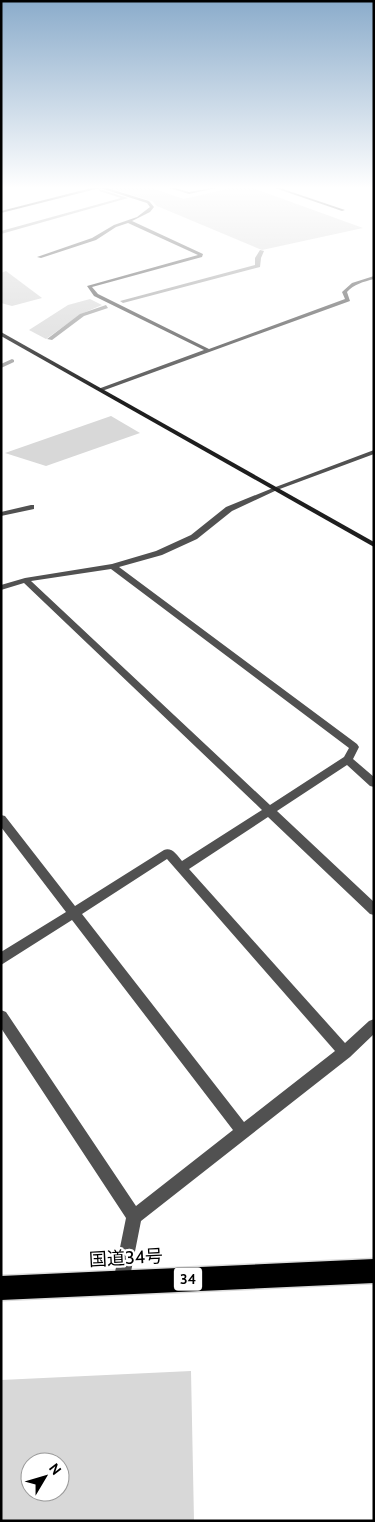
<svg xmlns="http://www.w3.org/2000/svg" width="375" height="1522" viewBox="0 0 375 1522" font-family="Cabin,'Noto Sans JP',sans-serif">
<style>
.green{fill:#d8d8d8;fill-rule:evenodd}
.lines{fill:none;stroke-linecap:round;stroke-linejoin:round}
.stream{fill:#9f9f9f;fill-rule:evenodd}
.highway-casing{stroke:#dbdbdb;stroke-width:3}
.lane{fill:#515151;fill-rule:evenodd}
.street{fill:#515151;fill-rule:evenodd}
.secondary{fill:#1e1e1e;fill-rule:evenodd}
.highway{fill:#000;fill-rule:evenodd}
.labels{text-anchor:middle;stroke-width:4.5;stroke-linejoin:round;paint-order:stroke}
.shield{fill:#fff;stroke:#4c4c4c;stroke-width:1}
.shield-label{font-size:14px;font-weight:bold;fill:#000}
.near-street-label{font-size:18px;fill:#000;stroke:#fff}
</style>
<rect width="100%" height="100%" fill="#fff"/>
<g class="green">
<path d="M111 186H146L184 199 239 186H247L363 228 262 250 157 206 152 201 112 189Z"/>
<path d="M6 271 42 298 12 306 1 303V273Z"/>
<path d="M90 299 102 305 81 314 46 339 29 330 68 305Z"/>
<path d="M111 416 140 433 46 466 5 453Z"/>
<path d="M191 1371 194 1521H1V1380ZM30 1462H60V1492H30Z"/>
</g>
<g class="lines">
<g class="stream">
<path d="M99 189 128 198 1 234V231L121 198 99 191Z"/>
<path d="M260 250 264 251 261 258 260 267 123 303 120 301 255 265V258Z"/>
<path d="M106 305 108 308 84 316 52 340 47 339 80 314Z"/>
<path d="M12 359 14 360V362L1 368V364Z"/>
</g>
<g class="highway-casing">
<path id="highway" d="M374 1259V1283L1 1300V1276Z"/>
</g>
<g class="lane">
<path d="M269 186H274L345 210 342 211Z"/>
<path d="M31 505H34V509L1 516V512Z"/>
</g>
<g class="street">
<path d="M99 186H106L104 187 149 201 154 207 150 212 132 221 203 254 202 257 92 287 98 294 209 349 345 299 342 292 352 283 374 276V279C363 282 354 284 347 292L350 301 102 391H98V389L204 350 94 296 87 286 198 255 128 223 116 227 96 240 41 258 37 257 92 238 114 225 137 217 150 207 147 203 100 188 1 213V211Z"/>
<path d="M163 186H168L189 192 225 186 189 194Z"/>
<path d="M374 450V454L277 490 232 511 197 539 162 555 119 567 357 744 359 747 353 759 374 777V787L370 786 347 765 277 811 374 902V915L370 914 268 817 189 869 345 1043 369 1021 374 1019V1034L350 1057 141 1221 129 1282 127 1288 121 1290 115 1288 113 1282 126 1218 1 1028V1010L6 1012 136 1206 233 1130 72 920 1 965V952L66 912 1 827V815L5 816 75 906 164 850C172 847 177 855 182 861L262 810 24 583 1 590V585L25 578 112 564 156 551 191 535 226 507 273 488ZM111 569 349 748 344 757 270 805 31 581ZM167 859 335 1051 244 1122 82 914Z"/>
</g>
<path class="secondary" d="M1 332 374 542V547L1 336Z"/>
<use href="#highway" class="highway"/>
</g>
<linearGradient id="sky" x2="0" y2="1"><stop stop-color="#8baccb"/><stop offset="0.47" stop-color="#fff"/><stop offset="1" stop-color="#fff" stop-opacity="0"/></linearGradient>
<rect width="375" height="399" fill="url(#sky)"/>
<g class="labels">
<rect class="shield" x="174" y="1267.5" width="28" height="23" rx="4"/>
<g class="shield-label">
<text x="188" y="1284">34</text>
</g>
<g class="near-street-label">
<text transform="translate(126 1258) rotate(-3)" y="6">国道34号</text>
</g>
</g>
<rect width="375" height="1522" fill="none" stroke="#000000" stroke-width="5"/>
<g transform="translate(45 1477) rotate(52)"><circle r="24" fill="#ffffff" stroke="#999999"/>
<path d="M0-4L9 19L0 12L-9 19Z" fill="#000000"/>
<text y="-8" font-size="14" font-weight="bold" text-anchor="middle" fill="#000000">N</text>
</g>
</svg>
